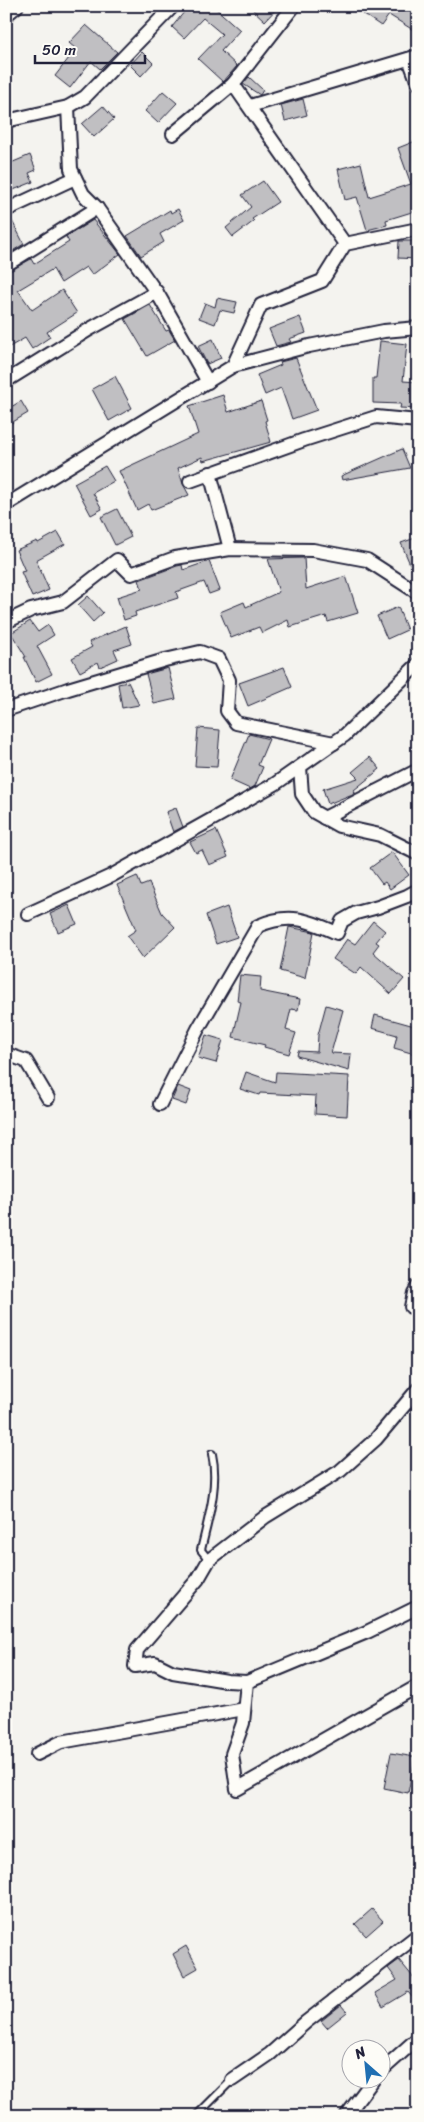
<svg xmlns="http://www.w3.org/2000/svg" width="424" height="2122" viewBox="0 0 424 2122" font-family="Sriracha,sans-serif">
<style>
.building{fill:#c0bfc2;stroke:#22223b}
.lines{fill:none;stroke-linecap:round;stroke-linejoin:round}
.service-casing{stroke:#22223b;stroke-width:10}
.minor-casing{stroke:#22223b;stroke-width:16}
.service{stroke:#fdfcf7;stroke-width:6}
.minor{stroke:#fdfcf7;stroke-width:12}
</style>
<rect width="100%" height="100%" fill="#f4f3ef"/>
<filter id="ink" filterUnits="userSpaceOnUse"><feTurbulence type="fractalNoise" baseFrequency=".02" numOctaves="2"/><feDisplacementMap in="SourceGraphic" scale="10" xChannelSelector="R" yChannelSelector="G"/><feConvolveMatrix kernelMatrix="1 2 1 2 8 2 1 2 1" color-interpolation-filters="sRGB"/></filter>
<g filter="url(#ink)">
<g class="building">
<path d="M189 6H213L240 30 221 51 237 66 223 82 198 59 222 34 203 18 184 38 172 27Z"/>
<path d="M249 6H279L265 21Z"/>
<path d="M351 6H418V33L389 15 381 26Z"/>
<path d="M86 25 117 52 100 69 91 61 70 88 55 76 76 49 69 43Z"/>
<path d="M142 52 153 63 141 76 130 65Z"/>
<path d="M249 77 263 90 260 95 243 84Z"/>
<path d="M163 91 177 103 158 123 145 111Z"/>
<path d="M303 99 307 115 285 121 281 105Z"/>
<path d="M103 106 114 119 94 137 82 124Z"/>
<path d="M418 140V208H415V211L386 220 387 225 367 230 357 197 345 200 338 169 361 163 369 197 411 184 398 148Z"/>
<path d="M30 155 36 170 29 173 33 182 6 193V165Z"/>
<path d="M263 181 278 202 252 219 254 221 233 237 226 228 251 207 242 195Z"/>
<path d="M178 209 184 220 160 234 164 242 141 256 127 236 170 210 171 213Z"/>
<path d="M10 217 24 244 6 255V218Z"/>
<path d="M93 220 120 254 92 275 86 267 61 283 53 269 18 290 32 310 62 290 77 313 47 332 50 337 32 349 25 338 6 349V273L31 259 34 264 69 242 66 237Z"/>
<path d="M399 241H418V259L398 258Z"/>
<path d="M217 298 237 302 234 313 220 310 215 324 199 318 205 303 215 307Z"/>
<path d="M150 305 166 331 169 330 175 340 147 356 125 319Z"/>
<path d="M300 317 306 333 289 339 291 342 276 346 269 329Z"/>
<path d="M213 339 221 358 207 364 198 346Z"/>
<path d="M380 341 407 344 403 381 418 382V409L400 408 401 404 373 403V378H376Z"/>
<path d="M296 358 317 410 292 419 281 388 265 395 257 375 281 365 280 362Z"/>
<path d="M115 376 132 408 109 421 92 389Z"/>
<path d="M223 395 228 412 261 401 267 420 265 421 271 442 203 461 202 457 178 468 183 484 189 495 151 510 148 504 137 510 119 471 198 434 189 406Z"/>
<path d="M21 401 28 413 6 426V410Z"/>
<path d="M402 449 410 468 342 480 341 476Z"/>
<path d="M105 466 114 481 93 493 102 509 91 515 74 483Z"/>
<path d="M117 509 131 537 115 545 101 517Z"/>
<path d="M58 532 65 544 36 560 49 590 32 597 21 572 25 571 16 550 37 541 38 543Z"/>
<path d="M418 537V583L401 543Z"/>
<path d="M304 558 306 589 346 576 358 613 328 622 326 616 290 627 288 620 262 633 259 627 231 638 220 612 244 602 246 607 279 592 268 559Z"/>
<path d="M209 561 220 590 209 594 204 582 176 592 178 598 135 612 136 616 124 620 117 597 142 589 139 580 177 566 182 565 183 570Z"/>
<path d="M88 596 103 613 93 622 78 605Z"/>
<path d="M398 607 407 630 387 639 377 616Z"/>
<path d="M30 621 38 632 48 625 54 635 37 646 52 674 36 682 24 657H26L11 633Z"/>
<path d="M126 626 132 644 114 650 118 659 100 667 98 662 80 672 72 658 92 647 89 642Z"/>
<path d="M284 667 292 687 248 706 239 683Z"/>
<path d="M168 668 176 699 154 704 146 674Z"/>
<path d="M128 682 139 705 122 708 118 684Z"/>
<path d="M198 728 220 730 217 767 195 766Z"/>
<path d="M249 734 269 739 258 765 263 767 255 786 250 789 230 780Z"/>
<path d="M370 757 380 769 354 790 355 793 328 804 323 789 358 778 352 772Z"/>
<path d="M176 808 183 827 173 832 166 812Z"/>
<path d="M216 830 228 857 209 865 202 850 196 853 190 842Z"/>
<path d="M392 852 409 875 390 889 385 882 382 884 370 868Z"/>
<path d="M137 876 141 886 149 883 162 913 175 927 143 958 127 936 136 930 117 885Z"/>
<path d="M69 905 77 924 58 932 50 914Z"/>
<path d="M227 907 237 937 216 944 206 915Z"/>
<path d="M373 921 385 931 376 942 379 944 373 952 404 979 391 994 361 967 356 974 333 959 347 939 355 944Z"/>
<path d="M289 927 314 932 305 978 280 971Z"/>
<path d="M240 975 261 977 260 991 300 999 298 1010 291 1009 286 1030 296 1033 289 1054 264 1047 265 1045 233 1037 241 1002 237 1001Z"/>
<path d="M326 1005 343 1010 331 1053 351 1054 349 1071 297 1056 298 1051 317 1052 318 1035Z"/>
<path d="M375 1015 418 1027V1055L394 1048 397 1035 372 1028Z"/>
<path d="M206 1035 223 1040 216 1063 198 1058Z"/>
<path d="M246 1072 275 1082 276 1072 349 1076 347 1116 315 1114 316 1096 260 1093 259 1095 240 1089Z"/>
<path d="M178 1086 191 1091 186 1105 172 1100Z"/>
<path d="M391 1753 415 1757 408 1793 384 1788Z"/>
<path d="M372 1909 383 1921 366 1936 355 1924Z"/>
<path d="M186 1946 198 1968 184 1976 173 1954Z"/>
<path d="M399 1960 418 1983V2004L408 1992 383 2007 375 1993 397 1980 388 1968Z"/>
<path d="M341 2005 347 2012 327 2028 321 2021Z"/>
</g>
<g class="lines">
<g class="service-casing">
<g id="service">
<path d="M209 1560 201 1550C208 1520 219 1485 212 1454"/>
<path d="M196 2116 232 2080"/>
</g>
</g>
<g class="minor-casing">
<g id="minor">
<path d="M6 15 17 6"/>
<path d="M409 59 418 83"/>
<path d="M233 84 345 244"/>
<path d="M250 106 418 56"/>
<path d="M68 107 71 169 83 194 97 208 159 296 208 382"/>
<path d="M6 121 68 107 85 97 173 6"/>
<path d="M173 134 233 84 294 6"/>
<path d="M6 210 75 178"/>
<path d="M6 265 97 208"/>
<path d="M233 366 261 305 322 281 345 244 418 229"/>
<path d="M6 381 90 329 157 292"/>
<path d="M210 473 230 549"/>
<path d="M190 481 304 440 376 417 418 421"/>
<path d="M6 505 233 366 309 346 384 331 418 328"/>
<path d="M6 622 31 610 63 602 117 560 131 574 175 558 230 549 313 550 367 560 418 593"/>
<path d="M6 710 68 689 165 660 200 652 219 659 229 680 227 711 236 723 334 743"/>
<path d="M300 767 302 794 314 812 339 826 380 835 418 854"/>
<path d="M324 818 418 770"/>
<path d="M28 914 111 876 275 784 345 735 418 664"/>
<path d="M6 1054 26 1061 48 1098"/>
<path d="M160 1104 198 1029 258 926C289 912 308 920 337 933L342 921 356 913 378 907 407 896 418 890"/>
<path d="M418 1286 414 1293 411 1307H418"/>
<path d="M418 1607 367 1632 247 1682 243 1723 232 1754 237 1789 418 1686"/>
<path d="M247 1682 227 1681 173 1672 155 1663 135 1666 137 1650 198 1579 209 1560 265 1517 340 1471 376 1439 418 1389"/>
<path d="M37 1754 61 1742 244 1709"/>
<path d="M382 2070 418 2038"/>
<path d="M232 2080 270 2054 306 2022 418 1935"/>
<path d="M346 2116 373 2080"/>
</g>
</g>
<use href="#service" class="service"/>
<use href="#minor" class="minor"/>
</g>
</g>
<rect width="424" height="2122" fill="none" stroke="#fdfcf7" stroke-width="25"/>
<rect x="12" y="12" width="399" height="2097" fill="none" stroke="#22223b" stroke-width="2" filter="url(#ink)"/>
<g transform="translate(366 2064) rotate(333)"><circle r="24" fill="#fdfcf7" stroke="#a5a5ac"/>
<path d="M0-4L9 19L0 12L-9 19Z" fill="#1f6fb2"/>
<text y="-8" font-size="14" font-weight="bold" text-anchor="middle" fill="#22223b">N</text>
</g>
<path d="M35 55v8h110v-8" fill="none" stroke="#22223b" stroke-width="2.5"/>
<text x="42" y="55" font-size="15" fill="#22223b" stroke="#fdfcf7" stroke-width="4" paint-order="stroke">50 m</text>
</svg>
